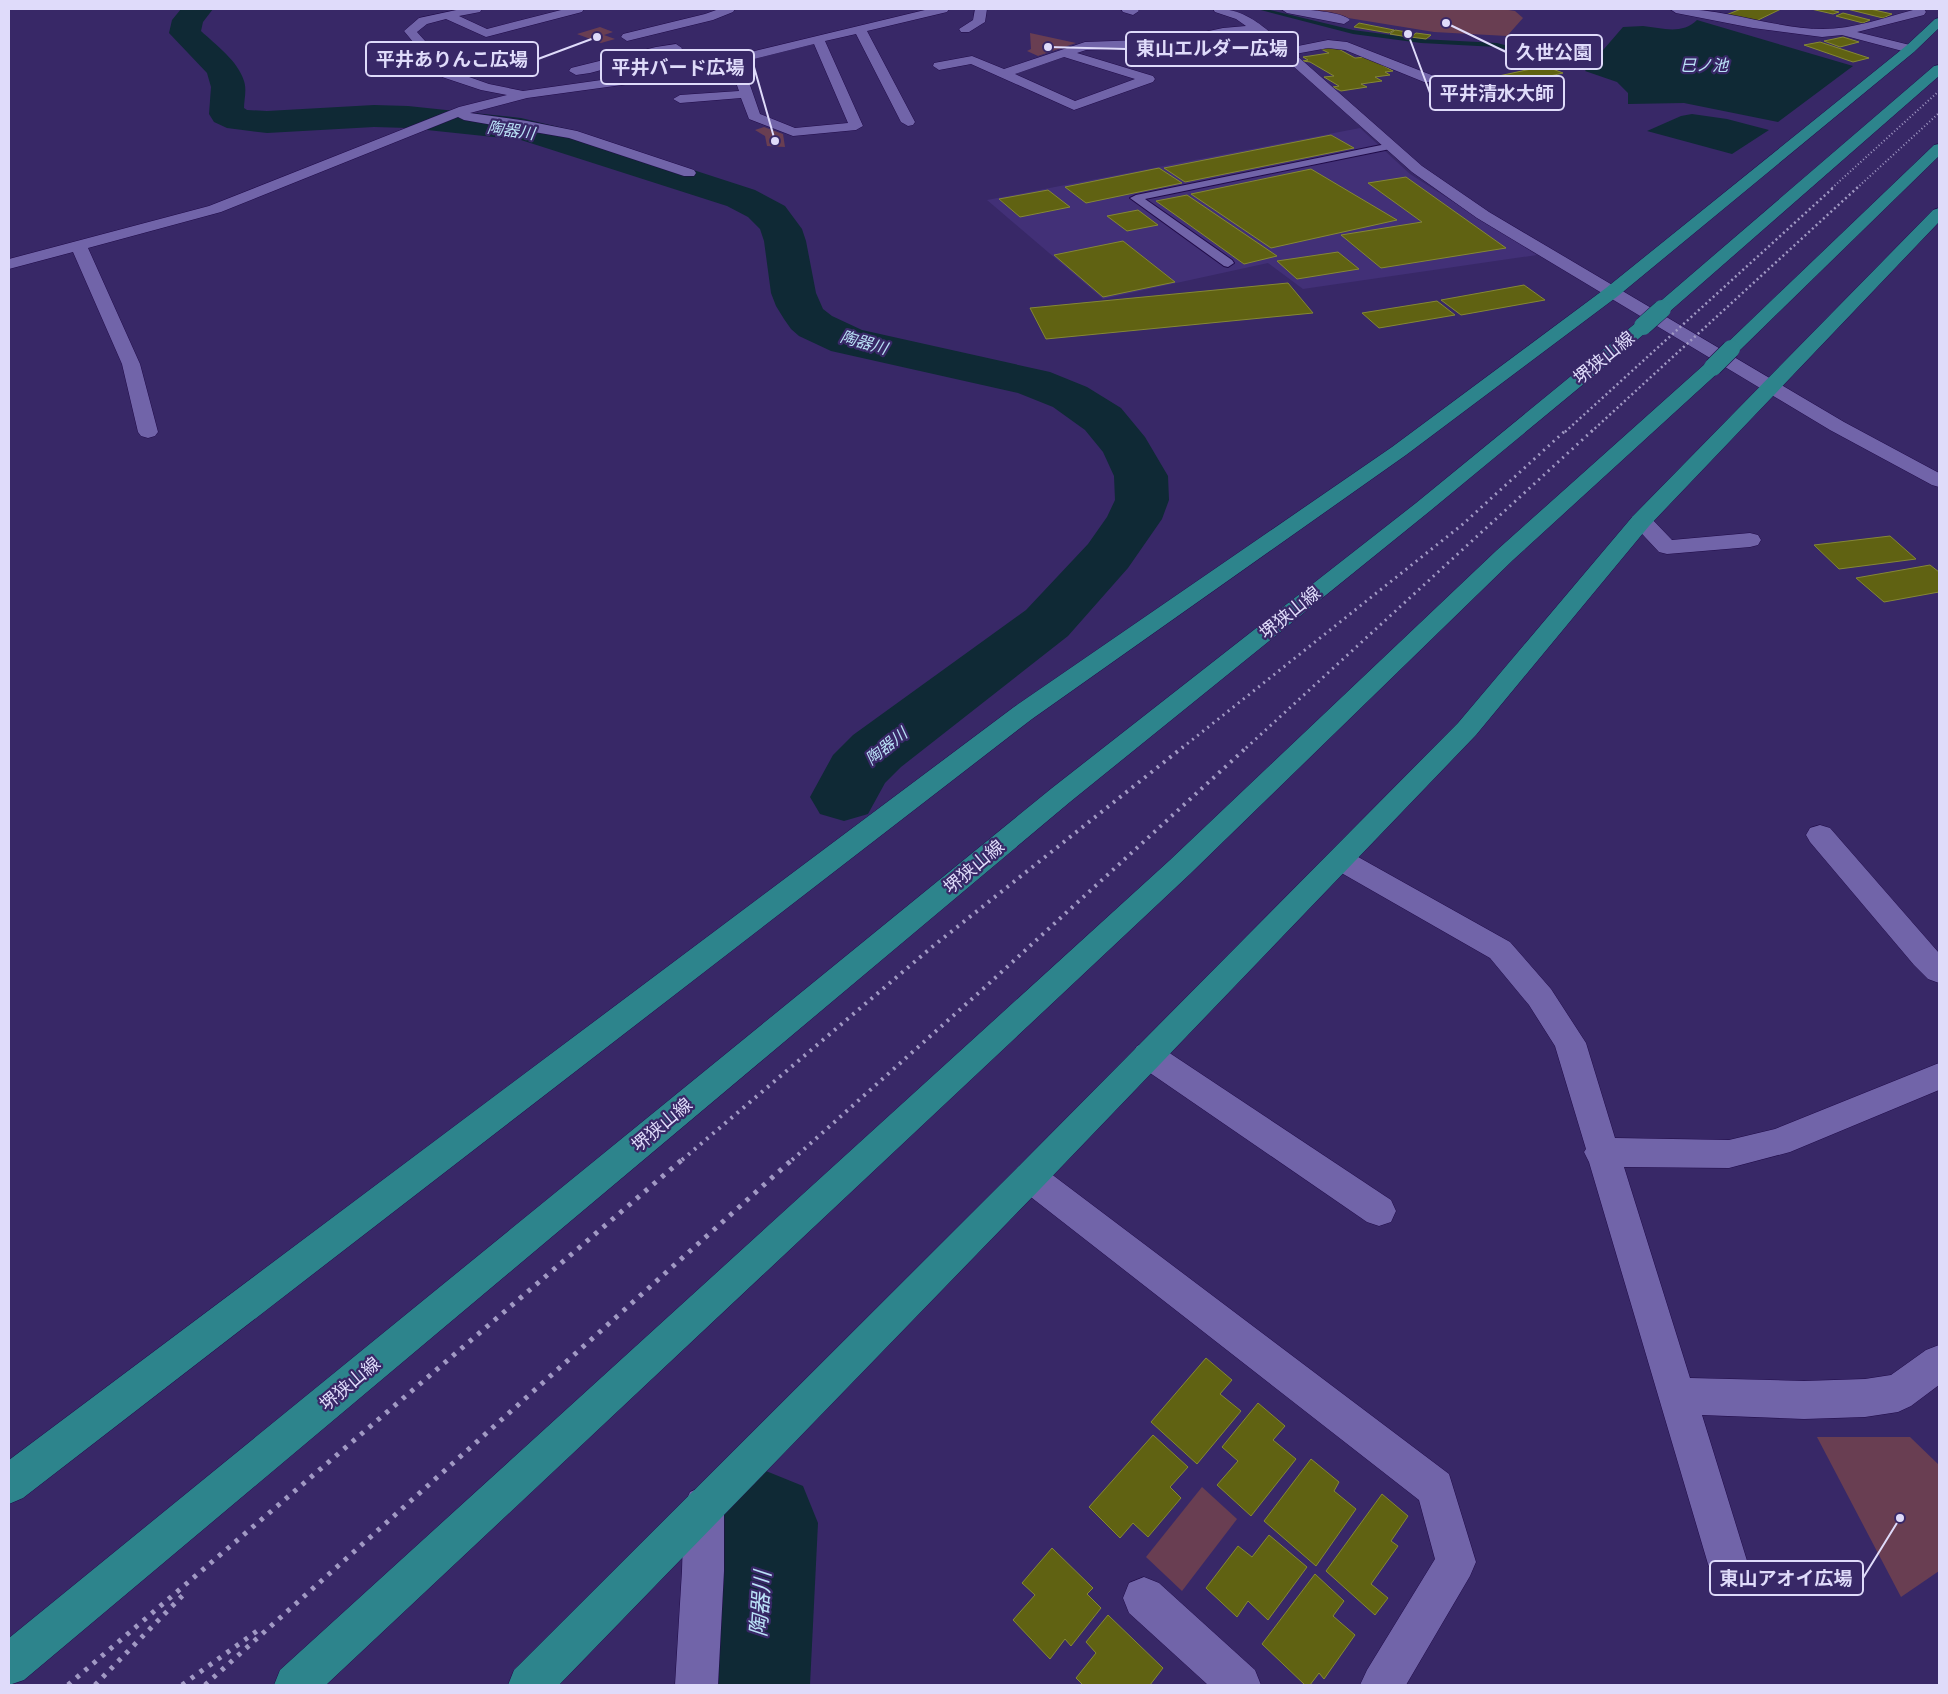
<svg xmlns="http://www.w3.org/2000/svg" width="1948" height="1694" viewBox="0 0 1948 1694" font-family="Karla,'Noto Sans JP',sans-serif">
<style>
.built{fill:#423077}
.green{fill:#693e52}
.water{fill:#0f2935}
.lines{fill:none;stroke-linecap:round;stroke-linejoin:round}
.stream{fill:#0f2935;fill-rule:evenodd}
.river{fill:#0f2935;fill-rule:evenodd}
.building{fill:#606212;stroke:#858835}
.lane-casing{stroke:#200b49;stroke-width:2}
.street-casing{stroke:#200b49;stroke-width:1}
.primary-casing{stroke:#200b49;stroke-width:1}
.lane{fill:#7164a9;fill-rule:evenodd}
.street{fill:#7164a9;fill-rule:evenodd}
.primary{fill:#2d848c;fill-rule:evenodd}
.rail-far4{stroke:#a199c4;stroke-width:2;stroke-dasharray:1 2.5;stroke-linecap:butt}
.rail-far3{stroke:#a199c4;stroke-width:2.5;stroke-dasharray:2 3;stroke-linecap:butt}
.rail-far2{stroke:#a199c4;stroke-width:3;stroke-dasharray:2 4.5;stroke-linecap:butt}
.rail-far1{stroke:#a199c4;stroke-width:4;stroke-dasharray:2.5 5.5;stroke-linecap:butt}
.rail{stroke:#a199c4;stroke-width:5;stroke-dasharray:4 7;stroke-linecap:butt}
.primary-bridge-casing{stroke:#200b49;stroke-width:19;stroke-linecap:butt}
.primary-bridge{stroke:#2d848c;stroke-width:18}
.labels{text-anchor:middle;stroke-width:4.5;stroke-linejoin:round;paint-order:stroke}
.far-water-label{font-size:16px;font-style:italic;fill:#bae2f7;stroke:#382867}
.street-label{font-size:18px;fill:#dfdbfa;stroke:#382867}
.near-water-label{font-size:22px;font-style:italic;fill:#bae2f7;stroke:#382867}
.leader{fill:none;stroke:#dfdbfa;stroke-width:2}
.callout-dot{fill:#dfdbfa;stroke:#382867;stroke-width:2}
.callout{fill:#382867;stroke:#dfdbfa;stroke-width:2}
.callout-label{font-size:19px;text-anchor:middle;font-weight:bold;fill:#dfdbfa}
</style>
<rect width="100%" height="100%" fill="#382867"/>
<path class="built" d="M1360 128 1410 174 1537 255 1303 289 1268 263 1103 299 987 200Z"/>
<g class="green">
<path d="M1293 9H1502L1515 11 1523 18 1507 36 1434 32Z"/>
<path d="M600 27 613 32 604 35 615 39 601 43 577 34Z"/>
<path d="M1030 33 1076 43 1038 56 1027 51 1031 49Z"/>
<path d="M764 127 783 134 785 147 767 146 765 136 755 130Z"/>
<path d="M1817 1437H1910L1939 1465V1571L1901 1597Z"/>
<path d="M1202 1487 1237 1519 1182 1591 1146 1557Z"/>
</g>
<g class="water">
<path d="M1697 20 1853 66 1778 122 1684 103 1628 104V93L1617 82 1585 71 1623 27C1630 27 1637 26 1643 26 1662 28 1682 35 1697 20Z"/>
<path d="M1692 114 1727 119 1769 130 1732 154 1647 131 1681 116Z"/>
</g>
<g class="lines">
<path class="stream" d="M1257 9H1266L1353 30 1421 39 1497 43 1590 68 1587 70 1497 47 1421 43 1353 34Z"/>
<g class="river">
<path d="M181 9H213L203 22 201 31C216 45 238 61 244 81 247 90 244 100 244 108L247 110 267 111 374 105 408 106 521 118 567 129 755 190 785 206 802 229 806 241 816 293 823 309 832 316 862 330 1050 372 1087 387 1121 408 1145 437 1168 476 1169 500 1162 519 1128 568 1068 636 901 767 885 783 868 814 844 821 820 814 810 797 833 755 853 735 1026 610 1088 544 1107 517 1115 500 1114 476 1103 452 1085 430 1053 407 1018 393 831 351 799 336 791 329 784 319 776 306 771 293 764 241 760 229 748 217 727 206 521 140 408 128 374 127 267 133 227 128 214 122 209 114 211 87 207 73 169 33 172 20Z"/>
<path d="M766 1471 803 1486 818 1523 810 1685H698L714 1523 729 1486Z"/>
</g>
</g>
<g class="building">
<path d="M1741 9H1781L1754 22 1726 15Z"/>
<path d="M1811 9H1827L1839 12 1833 14Z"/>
<path d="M1847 9H1870L1892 14 1883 18Z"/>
<path d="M1843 13 1870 20 1863 23 1836 16Z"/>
<path d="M1359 23 1394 30 1389 33 1354 27Z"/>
<path d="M1395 30 1413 33 1408 37 1390 34Z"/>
<path d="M1416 33 1431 35 1426 39 1411 37Z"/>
<path d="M1843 37 1859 42 1840 47 1824 41Z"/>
<path d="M1820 42 1869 58 1853 62 1804 45Z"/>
<path d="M1335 47 1355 58 1367 57 1393 71 1385 72 1390 75 1375 77 1382 81 1361 84 1367 87 1341 91 1333 87 1339 86 1324 77 1334 76 1310 62 1303 61 1308 60 1303 57 1329 53 1321 49Z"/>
<path d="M1545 66 1563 73 1511 85 1494 77Z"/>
<path d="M1331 135 1354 148 1185 182 1164 168Z"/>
<path d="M1159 168 1182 183 1086 203 1065 187Z"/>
<path d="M1311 169 1397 220 1271 248 1191 194Z"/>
<path d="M1406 177 1506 248 1381 268 1341 235 1422 222 1368 183Z"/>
<path d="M1048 190 1070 207 1020 217 999 199Z"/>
<path d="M1187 195 1277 256 1244 264 1156 201Z"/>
<path d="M1138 210 1158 225 1127 231 1107 216Z"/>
<path d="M1123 241 1175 282 1103 297 1054 255Z"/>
<path d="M1338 252 1359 269 1297 279 1277 261Z"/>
<path d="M1288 283 1313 313 1046 339 1030 308Z"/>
<path d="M1524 285 1545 300 1461 315 1441 300Z"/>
<path d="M1437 301 1455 315 1379 328 1362 313Z"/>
<path d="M1890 536 1916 559 1839 569 1814 545Z"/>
<path d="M1930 565 1939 572V592L1884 602 1856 578Z"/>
<path d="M1206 1358 1232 1380 1220 1394 1241 1411 1197 1464 1151 1422Z"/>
<path d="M1258 1403 1285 1426 1273 1440 1296 1459 1251 1516 1217 1485 1238 1461 1222 1447Z"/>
<path d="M1153 1435 1188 1467 1170 1487 1181 1498 1148 1537 1133 1523 1120 1538 1089 1507Z"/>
<path d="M1311 1459 1339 1482 1334 1491 1356 1509 1316 1566 1264 1521Z"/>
<path d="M1382 1494 1408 1516 1391 1541 1398 1546 1371 1584 1388 1598 1375 1615 1326 1571Z"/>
<path d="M1269 1535 1307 1567 1268 1620 1248 1601 1237 1617 1206 1588 1238 1546 1252 1557Z"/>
<path d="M1052 1548 1093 1588 1087 1594 1101 1608 1071 1646 1065 1639 1050 1659 1013 1620 1035 1595 1022 1583Z"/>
<path d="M1315 1574 1344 1601 1333 1616 1355 1635 1324 1679 1319 1673 1310 1685H1305L1262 1644Z"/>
<path d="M1108 1615 1163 1668 1150 1685H1083L1076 1678 1096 1653 1086 1642Z"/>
</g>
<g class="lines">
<g class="lane-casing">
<path id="lane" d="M1391 143 1396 146 1395 148 1145 199 1232 260 1234 263 1228 267 1224 266 1130 198 1136 195Z"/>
</g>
<g class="street-casing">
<g id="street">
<path d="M461 9H482L480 12 459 16 487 29 565 9H584L582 12 486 37 446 19 427 24 417 32 452 71 489 84 523 91 680 69 929 9H949L947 12 867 31 915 122 913 125 908 126 901 122 856 34 825 41 863 126 856 130 793 136 749 119 741 98 680 103 673 99 680 95 739 91 730 65 680 77 527 98 470 113 527 121 577 131 694 170 696 173 694 176H684L569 138 464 120 458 117 221 212 88 248 140 364 158 432 155 436 148 438 141 436 138 432 122 364 73 252 9 269V259L209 206 459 107 507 95 481 90 442 77 404 31 419 18ZM814 44 848 123 795 128 760 114 742 62Z"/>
<path d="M719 9H735L733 12 713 20 627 41 621 37 623 34 705 14Z"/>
<path d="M975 9H987L985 22 969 32H961L959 29 973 20Z"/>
<path d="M1121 9H1137L1139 11 1133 15 1123 12Z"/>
<path d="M1213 9C1245 7 1265 28 1288 48L1328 40 1347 42 1434 76 1436 79 1434 82H1424L1345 50 1328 48 1295 54 1422 166 1489 212 1844 422 1939 473V487L1932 485 1830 430 1477 218 1412 172 1255 32 1223 36 1171 47 1086 50 1077 53 1153 76 1155 79 1153 82 1074 110 971 64 939 70 933 66 934 63 972 56 1004 69 1085 42 1171 39 1223 28 1246 26 1236 19 1215 12ZM1064 57 1135 79 1075 101 1015 74Z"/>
<path d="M1281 9C1294 8 1342 11 1350 20L1344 24 1287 13Z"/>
<path d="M1670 9C1719 6 1773 29 1823 29 1853 29 1884 18 1913 10L1912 9H1924L1926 12 1924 15 1857 32 1914 46 1916 49 1910 53 1842 35 1822 37 1753 28 1676 13Z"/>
<path d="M676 44 682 48 680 51 657 55 590 73 576 75 569 71 571 68 656 47Z"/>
<path d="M1641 515 1649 516 1672 540 1750 533 1758 535 1761 540 1758 545 1750 547 1667 554 1659 552 1630 521 1633 516Z"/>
<path d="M1820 825 1830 828 1939 953V983L1928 979 1914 965 1810 842 1806 835 1810 828Z"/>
<path d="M1341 850 1351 853 1510 942 1551 989 1586 1043 1615 1138 1729 1140 1775 1129 1939 1063V1090L1790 1152 1729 1168 1624 1167 1690 1378 1804 1381 1865 1379 1891 1375 1926 1350 1939 1345V1385L1911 1406 1898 1412 1865 1417 1804 1419 1702 1415 1748 1564 1742 1578 1728 1584 1714 1578 1708 1564 1589 1162 1584 1152 1586 1149 1555 1046 1529 1005 1490 958 1331 867 1327 860 1331 853Z"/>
<path d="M1148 1042 1159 1046 1391 1200 1396 1211 1391 1222 1379 1226 1367 1222 1137 1064 1132 1055 1137 1046Z"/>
<path d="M1030 1162 1042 1167 1449 1474 1476 1562 1470 1576 1406 1685H1360L1367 1670 1435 1559 1419 1500 1018 1187 1013 1177 1018 1167Z"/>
<path d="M704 1486 718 1492 724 1506V1571L718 1685H675L682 1571 684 1506 690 1492Z"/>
<path d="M1144 1577 1159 1583 1255 1670 1261 1685H1208L1129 1613 1123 1598 1129 1583Z"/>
</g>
</g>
<g class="primary-casing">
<g id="primary">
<path d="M1939 18V28L1914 52 1618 296 1406 455 1032 719 23 1498 9 1504V1460L1014 707 1392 447 1606 288 1906 46 1935 19Z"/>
<path d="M1939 65V76L1668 313 1662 314 1656 313 1653 309 1656 305 1934 66Z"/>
<path d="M1939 144V156L1737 353 1731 354 1725 353 1722 349 1725 345 1934 145Z"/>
<path d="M1939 208V222L1649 526 1476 735 1042 1187 559 1685H508L514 1670 1018 1167 1458 723 1633 516 1933 210Z"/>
<path d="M1643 321 1649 322 1652 326 1649 330 1430 511 1070 802 24 1680 9 1685V1638L1052 788 1416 503 1637 322Z"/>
<path d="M1713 361 1720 363 1722 367 1720 371 1513 560 1190 874 326 1685H274L280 1670 1170 860 1497 550 1706 363Z"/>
</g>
</g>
<use href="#lane" class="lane"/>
<use href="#street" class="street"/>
<use href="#primary" class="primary"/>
<g class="rail-far4">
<path d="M1832 188 1939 91"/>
<path d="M1857 188 1939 113"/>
</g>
<g class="rail-far3">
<path d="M1565 432 1834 187"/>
<path d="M1591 432 1858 187"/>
</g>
<g class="rail-far2">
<path d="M1182 748 1463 524 1566 430"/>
<path d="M1246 748 1593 430"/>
</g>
<g class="rail-far1">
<path d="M682 1160 932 947 1183 747"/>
<path d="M792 1160 983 989 1247 747"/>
</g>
<g class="rail">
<path d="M68 1685 684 1158"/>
<path d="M95 1685 186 1592"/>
<path d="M182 1685 257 1631"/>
<path d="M205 1685 794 1158"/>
</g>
<g class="primary-bridge-casing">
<g id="primary-bridge">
<path d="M1643 326 1662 309"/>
<path d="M1713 367 1731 349"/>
</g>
</g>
<use href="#primary-bridge" class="primary-bridge"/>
</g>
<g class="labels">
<g class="far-water-label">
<text x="1704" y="71">巳ノ池</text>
<text transform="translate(511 130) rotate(8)" y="6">陶器川</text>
<text transform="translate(864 342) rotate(16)" y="6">陶器川</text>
<text transform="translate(886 746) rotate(-39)" y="6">陶器川</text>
</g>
<g class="street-label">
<text transform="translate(1604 358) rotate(-39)" y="6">堺狭山線</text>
<text transform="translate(1290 613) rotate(-39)" y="6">堺狭山線</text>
<text transform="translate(974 867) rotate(-40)" y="6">堺狭山線</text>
<text transform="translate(662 1125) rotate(-40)" y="6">堺狭山線</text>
<text transform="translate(350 1384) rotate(-40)" y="6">堺狭山線</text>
</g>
<g class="near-water-label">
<text transform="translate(760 1604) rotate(-86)" y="8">陶器川</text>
</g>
</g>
<path class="leader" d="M1048 47L1126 49M1446 23L1506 52M597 37L538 59M775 141L754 67M1408 34L1430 93M1900 1518L1863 1578"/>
<g class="callout-dot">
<circle cx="1048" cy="47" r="5"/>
<circle cx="1446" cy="23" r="5"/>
<circle cx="597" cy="37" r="5"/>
<circle cx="775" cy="141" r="5"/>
<circle cx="1408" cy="34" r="5"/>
<circle cx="1900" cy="1518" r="5"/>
</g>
<g class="callout">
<rect x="1126" y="32" width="172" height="34" rx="5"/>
<rect x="1506" y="35" width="96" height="34" rx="5"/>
<rect x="366" y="42" width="172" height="34" rx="5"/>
<rect x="601" y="50" width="153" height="34" rx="5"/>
<rect x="1430" y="76" width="134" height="34" rx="5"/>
<rect x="1710" y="1561" width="153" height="34" rx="5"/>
</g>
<g class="callout-label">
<text x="1212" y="55">東山エルダー広場</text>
<text x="1554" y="59">久世公園</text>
<text x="452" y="66">平井ありんこ広場</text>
<text x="678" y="74">平井バード広場</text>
<text x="1497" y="100">平井清水大師</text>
<text x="1786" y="1585">東山アオイ広場</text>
</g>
<rect width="1948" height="1694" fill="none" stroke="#dfdbfa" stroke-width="20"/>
</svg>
